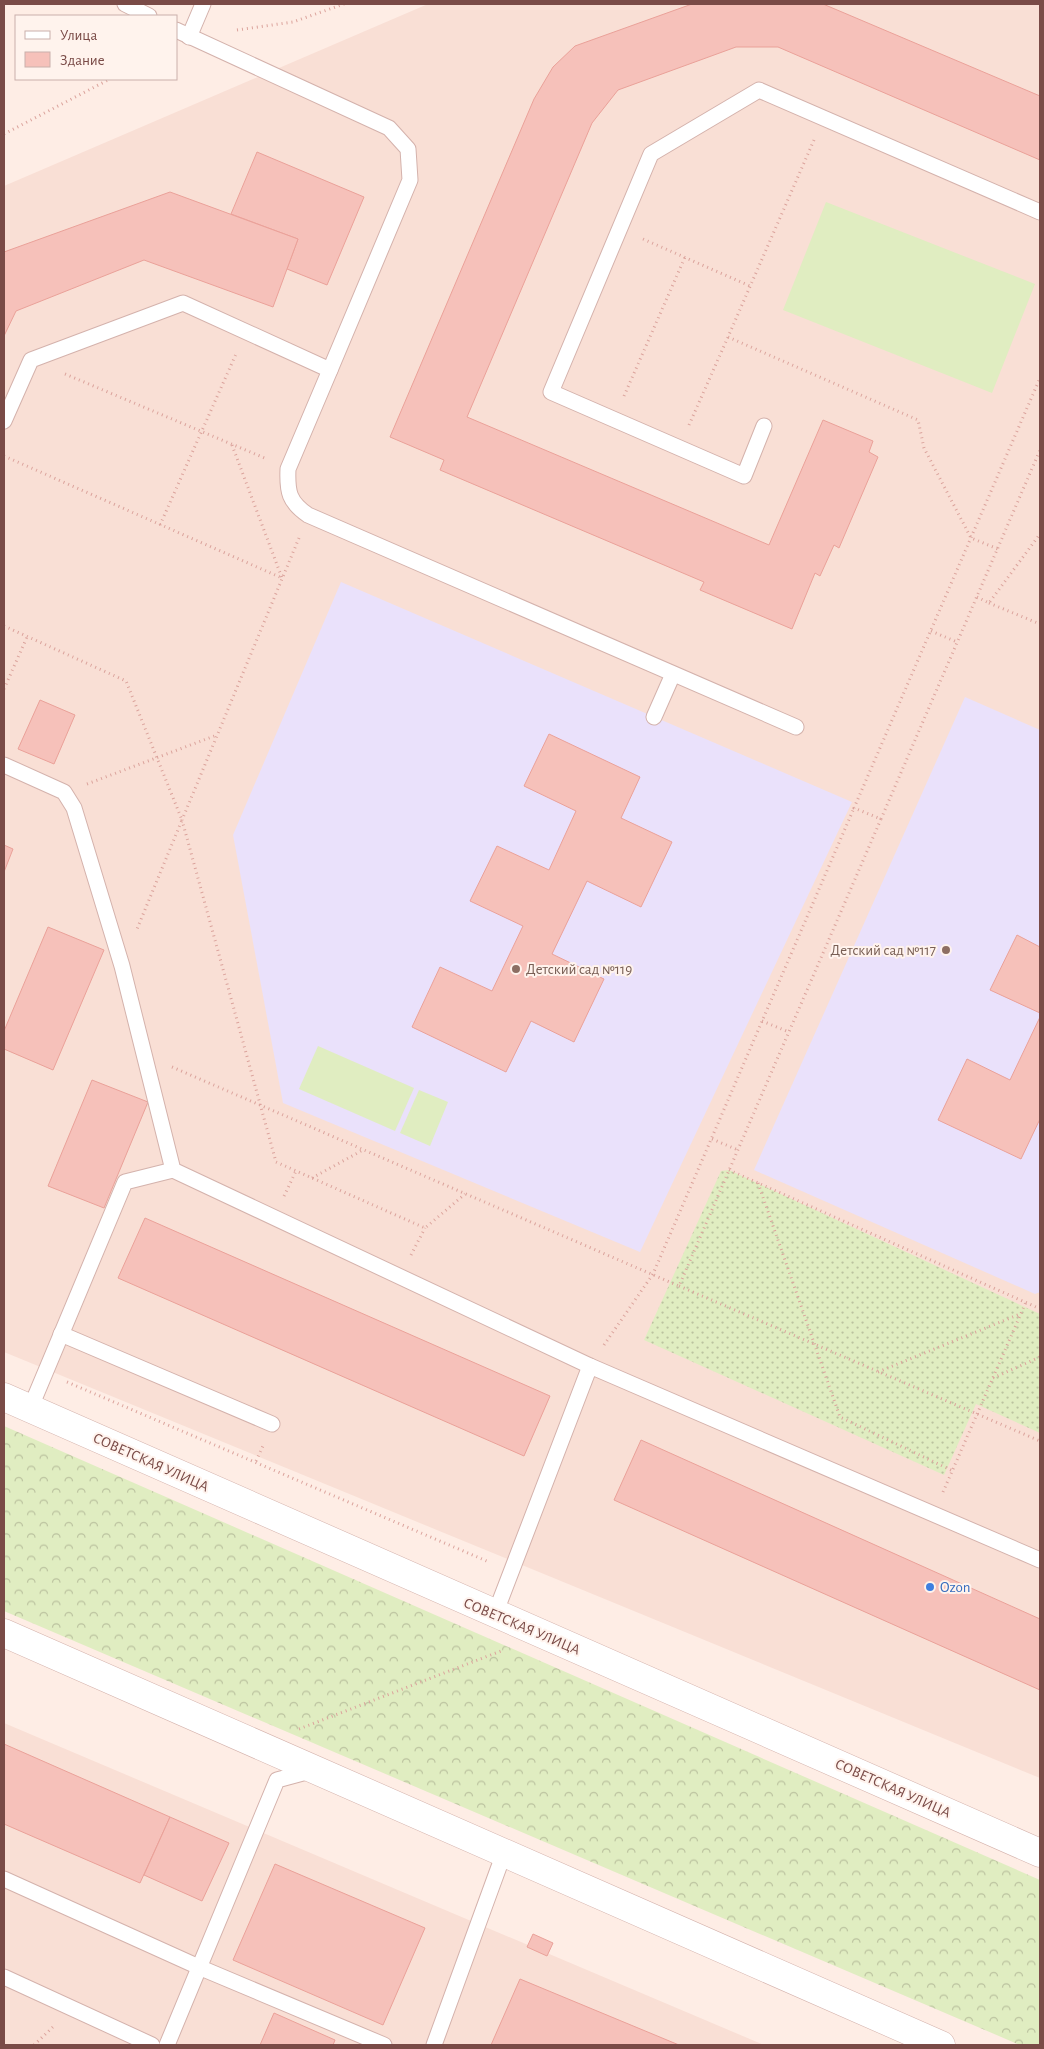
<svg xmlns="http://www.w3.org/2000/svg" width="1044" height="2049" viewBox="0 0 1044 2049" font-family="'Alegreya Sans',sans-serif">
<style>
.residential{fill:#f9dfd5}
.education{fill:#eae1fb}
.grass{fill:url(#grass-dots)}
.forest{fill:url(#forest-crowns)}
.pitch{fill:#e0edc1}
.building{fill:#f6c1ba;stroke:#eaa199}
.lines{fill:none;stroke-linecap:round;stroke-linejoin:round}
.service-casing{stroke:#d4b2ac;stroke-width:17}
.tertiary-casing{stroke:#d4b2ac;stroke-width:29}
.path{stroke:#dba39c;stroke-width:3;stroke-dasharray:1 4;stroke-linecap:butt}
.service{stroke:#fff;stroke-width:15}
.tertiary{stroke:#fff;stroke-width:28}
.education-dot{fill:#8d6e63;stroke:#fff3ed;stroke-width:2}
.shop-dot{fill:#3f7fe0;stroke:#fff3ed;stroke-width:2}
.labels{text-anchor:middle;stroke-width:4;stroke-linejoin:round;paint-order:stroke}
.education-label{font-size:15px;fill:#785e54;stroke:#fff3ed;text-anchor:end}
.street-label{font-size:15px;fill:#7a4b47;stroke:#fff3ed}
.shop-label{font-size:15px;fill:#366cbe;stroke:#fff3ed;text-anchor:start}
</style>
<defs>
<pattern id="grass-dots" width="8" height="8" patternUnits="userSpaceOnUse" patternTransform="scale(1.25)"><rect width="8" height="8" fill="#e0edc1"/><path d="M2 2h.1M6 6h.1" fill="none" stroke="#bbc29f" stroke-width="1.8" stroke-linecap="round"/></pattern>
<pattern id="forest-crowns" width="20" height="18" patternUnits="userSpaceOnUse" patternTransform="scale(1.25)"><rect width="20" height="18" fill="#e0edc1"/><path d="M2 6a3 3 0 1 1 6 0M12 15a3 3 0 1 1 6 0" fill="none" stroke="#bbc29f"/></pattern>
</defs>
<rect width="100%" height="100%" fill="#feede5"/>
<g class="residential">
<path d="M428 4H1040V1778L4 1352V186Z"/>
<path d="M4 1723 764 2045H4Z"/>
</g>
<g class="education">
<path d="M341 582 852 802 640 1252 283 1103 233 835Z"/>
<path d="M965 697 1040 730V1292L1035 1294 754 1170Z"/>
</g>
<path class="grass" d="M729 1170 1040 1314V1433L976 1404 944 1475 644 1340 721 1171Z"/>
<path class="forest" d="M4 1426 1040 1880V2045H1020L4 1611Z"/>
<g class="pitch">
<path d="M826 202 1035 284 992 393 783 310Z"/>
<path d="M318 1046 414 1088 395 1131 299 1089Z"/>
<path d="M419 1090 448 1102 430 1146 400 1133Z"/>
</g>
<g class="building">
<path d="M692 4H823L1040 96V160L778 47H736L618 90 592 123 467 417 769 545 823 420 873 441 869 452 878 457 839 548 834 545 820 576 815 573 792 629 700 590 704 582 440 470 444 460 390 437 534 99 553 67 575 46Z"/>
<path d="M257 152 364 197 327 285 287 269 298 239 231 214Z"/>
<path d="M170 192 298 239 273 307 144 260 16 311 4 336V252Z"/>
<path d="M40 700 75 715 54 764 18 749Z"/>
<path d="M549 734 640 777 621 818 672 842 641 907 587 881 552 954 604 979 574 1042 531 1021 506 1072 412 1027 440 967 492 991 523 926 470 901 497 846 549 870 576 811 524 786Z"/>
<path d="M4 845 13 849 4 872Z"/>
<path d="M48 927 104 950 53 1070 4 1049V1031Z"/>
<path d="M1017 935 1040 947V1013L990 990Z"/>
<path d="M1040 1017V1119L1021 1159 938 1120 967 1059 1010 1080Z"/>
<path d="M92 1080 148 1102 104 1208 48 1186Z"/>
<path d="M145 1218 550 1396 524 1456 118 1278Z"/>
<path d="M641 1440 1040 1619V1690L614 1500Z"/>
<path d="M4 1744 170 1817 140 1883 4 1824Z"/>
<path d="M170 1817 229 1843 202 1901 144 1875Z"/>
<path d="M275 1864 425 1928 383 2025 233 1960Z"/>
<path d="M533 1934 553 1943 547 1956 527 1947Z"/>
<path d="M520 1979 679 2045H491Z"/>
<path d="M274 2013 335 2040 333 2045H260Z"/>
</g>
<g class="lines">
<g class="service-casing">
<g id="service">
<path d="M125 4 149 16"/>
<path d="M189 37 203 4"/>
<path d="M330 370 288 469C287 492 289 502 308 515L796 727"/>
<path d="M4 421 31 360 183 303 330 370 410 180 408 149 389 128 176 30"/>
<path d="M764 426 744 476 551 392 651 154 759 90 1040 212"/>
<path d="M654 717 673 674"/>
<path d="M4 765 64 792 74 808 122 966 173 1170 590 1366"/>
<path d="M61 1334 272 1424"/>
<path d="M30 1409 125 1182 173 1170"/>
<path d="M495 1614 590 1366 1040 1560"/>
<path d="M4 1879 201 1968 384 2045"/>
<path d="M4 1977 152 2045"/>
<path d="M167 2045 277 1780 314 1770"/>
<path d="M434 2045 504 1853"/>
</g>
</g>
<g class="tertiary-casing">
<g id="tertiary">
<path d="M4 1397 1040 1853"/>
<path d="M4 1633 941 2045"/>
</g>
</g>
<g class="path">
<path d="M237 30 293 22 344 4"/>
<path d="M4 134 110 79"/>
<path d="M814 140 728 337 918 420 924 448 971 538 998 549"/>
<path d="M643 239 750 286"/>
<path d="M65 374 267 459"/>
<path d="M624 396 685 257"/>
<path d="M689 425 728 337"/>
<path d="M232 445 282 578"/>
<path d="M4 456 282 578"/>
<path d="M160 525 236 354"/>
<path d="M299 538 182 820 276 1162 425 1228 465 1194"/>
<path d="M977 597 989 603 1040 534"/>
<path d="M989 603 1040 624"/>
<path d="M4 626 126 681 182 820 137 929"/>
<path d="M931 631 957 642"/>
<path d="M4 689 27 637"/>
<path d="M87 784 217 735"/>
<path d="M881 819 1040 450"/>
<path d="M762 1021 789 1032"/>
<path d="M172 1067 679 1286 881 819 854 808 1040 378"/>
<path d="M712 1139 738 1150"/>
<path d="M729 1170 1036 1307 1040 1305"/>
<path d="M312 1178 363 1150"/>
<path d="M758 1183 840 1417 953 1471"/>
<path d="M284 1196 296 1171"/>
<path d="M411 1255 425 1228"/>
<path d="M679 1286 1040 1441"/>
<path d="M604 1345 653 1274 854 808"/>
<path d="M878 1372 1020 1314"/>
<path d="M993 1378 1040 1357"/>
<path d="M67 1382 489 1562"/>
<path d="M256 1461 263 1446"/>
<path d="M943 1492 1026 1302"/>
<path d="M299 1729 501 1651"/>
<path d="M34 2045 54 2026"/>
</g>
<use href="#service" class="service"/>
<use href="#tertiary" class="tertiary"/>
</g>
<g class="education-dot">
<circle cx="946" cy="950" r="5"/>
<circle cx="516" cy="969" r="5"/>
</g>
<circle class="shop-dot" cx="930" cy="1587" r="5"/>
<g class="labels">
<g class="education-label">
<text x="936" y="955">Детский сад №117</text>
<text x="526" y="974" text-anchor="start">Детский сад №119</text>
</g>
<g class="street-label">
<text transform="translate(151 1462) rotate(24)" y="5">СОВЕТСКАЯ УЛИЦА</text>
<text transform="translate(522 1626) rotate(23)" y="5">СОВЕТСКАЯ УЛИЦА</text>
<text transform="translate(893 1788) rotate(24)" y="5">СОВЕТСКАЯ УЛИЦА</text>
</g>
<g class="shop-label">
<text x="940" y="1592">Ozon</text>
</g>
</g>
<rect width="1044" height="2049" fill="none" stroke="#7a4b47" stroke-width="10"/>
<rect x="15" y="15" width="162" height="65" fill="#fff3ed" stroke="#cab0ab"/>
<rect x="25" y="31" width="25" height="8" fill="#ffffff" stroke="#cab0ab"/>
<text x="60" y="40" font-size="15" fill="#7a4b47">Улица</text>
<rect x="25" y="52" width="25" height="15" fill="#f6c1ba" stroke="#cab0ab"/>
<text x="60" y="65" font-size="15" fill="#7a4b47">Здание</text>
</svg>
